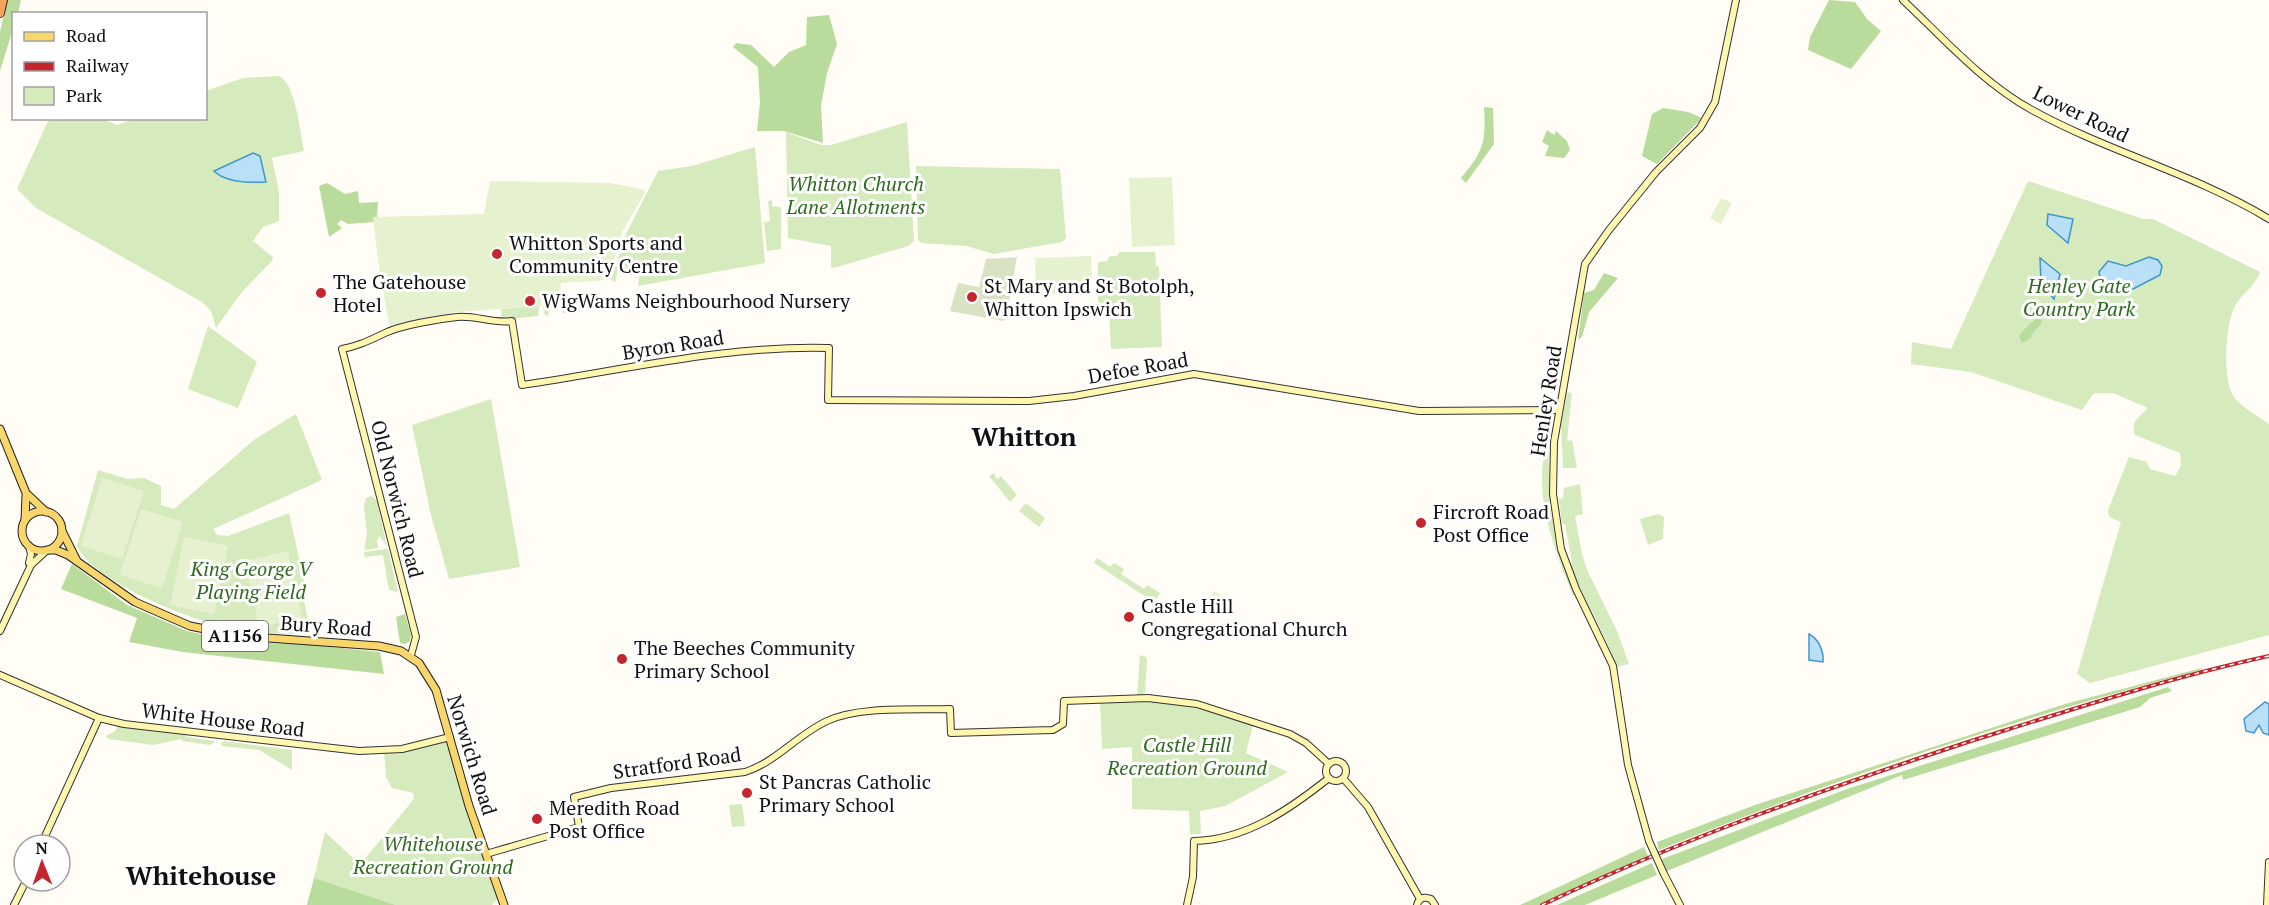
<svg xmlns="http://www.w3.org/2000/svg" width="2269" height="905" viewBox="0 0 2269 905" font-family="'PT Serif',serif">
<style>
.green{fill:#d5ebbd}
.forest{fill:#b9dc9c}
.cemetery{fill:#d9e3c4}
.pitch{fill:#e6f2cf}
.water{fill:#b9e0f7;stroke:#3f96cf;stroke-width:1.5}
.lines{fill:none;stroke-linecap:round;stroke-linejoin:round}
.secondary-casing{stroke:#333;stroke-width:8}
.primary-casing{stroke:#222;stroke-width:9}
.highway-casing{stroke:#222;stroke-width:10}
.secondary{stroke:#fff6b0;stroke-width:6}
.primary{stroke:#f9d66b;stroke-width:7}
.highway{stroke:#f5a25d;stroke-width:8}
.rail-casing{stroke:#c4262e;stroke-width:4}
.rail{stroke:#fff;stroke-width:1.5;stroke-dasharray:4.5;stroke-linecap:butt}
.secondary-bridge-casing{stroke:#333;stroke-width:8;stroke-linecap:butt}
.secondary-bridge{stroke:#fff6b0;stroke-width:6}
.poi-dot{fill:#c4262e;stroke:#fff;stroke-width:2}
.labels{text-anchor:middle;stroke-width:6;stroke-linejoin:round;paint-order:stroke}
.shield{fill:#fff;stroke:#585858;stroke-width:1.5}
.shield-label{font-size:18px;font-weight:bold;fill:#111}
.street-label{font-size:20px;fill:#111;stroke:#fff}
.park-label{font-size:20px;font-style:italic;fill:#2f6b1f;stroke:#fff}
.poi-label{font-size:20px;fill:#111;stroke:#fff;text-anchor:start}
.district-label{font-size:26px;font-weight:bold;fill:#111;stroke:#fff}
</style>
<rect width="100%" height="100%" fill="#fffdf5"/>
<g class="green">
<path d="M279 76C296 84 300 133 304 151L272 158 279 192V221L263 227 253 241 273 257 272 261 242 292 216 328 211 311 202 302 36 208 17 189 49 119H103L117 125 134 119 206 118V91L243 78Z"/>
<path d="M907 122 914 241 908 246 834 268 831 267V246L788 238 786 132 821 145H831Z"/>
<path d="M755 147 765 263 638 286 640 269 618 270 615 282 611 280 626 234 658 171 692 166Z"/>
<path d="M916 166 1060 169 1066 238 1062 242 994 254 966 246 922 243 918 240Z"/>
<path d="M2028 181 2143 219H2153L2260 272C2255 287 2242 293 2235 306 2225 324 2223 376 2232 394 2239 406 2258 416 2269 424V635L2090 683 2077 674 2121 522 2109 517 2108 510 2129 457 2147 462 2150 469 2175 476 2181 466 2180 453 2135 435C2130 422 2139 417 2148 408L2113 393H2094L2082 410 1971 372 1911 364 1912 342 1951 349Z"/>
<path d="M772 200V206L781 207V249L767 251 764 222 770 221 768 201Z"/>
<path d="M1119 252H1155L1156 266 1159 267 1162 347 1111 349 1109 312 1098 301V262L1107 261 1110 256H1117Z"/>
<path d="M607 297 605 309 597 310 595 304 583 305 582 311 575 312V308L580 307 579 303 563 305 564 309H570L569 313H563L561 308 549 309 548 316 544 314 543 307Z"/>
<path d="M539 306 538 316 502 320 501 309Z"/>
<path d="M208 326 257 362 238 408 188 389Z"/>
<path d="M1567 392 1572 393 1567 441 1572 440 1577 468H1563L1561 425Z"/>
<path d="M491 399 520 567 449 579 431 515 412 425Z"/>
<path d="M296 414 322 480 213 529 217 535 228 536 289 513 307 594 303 596 311 635C284 633 255 633 228 628 189 619 95 583 77 546L98 470 128 479 144 478 161 486V505L174 509 255 439Z"/>
<path d="M1548 445 1551 512 1559 551 1575 594 1573 595C1556 556 1530 487 1548 445Z"/>
<path d="M994 473 997 479 1001 476 1017 495 1010 502 989 476Z"/>
<path d="M1580 484 1583 514 1575 516 1582 555 1588 572 1617 631 1629 664 1617 667C1604 631 1583 599 1570 563L1572 562 1565 524H1562L1559 499 1563 498 1564 488Z"/>
<path d="M372 496 377 501 387 547 380 536 377 540 378 548 364 550 367 534 364 506 366 498Z"/>
<path d="M1026 503 1045 518 1039 527 1019 511Z"/>
<path d="M1658 514 1664 517 1663 539 1648 545 1640 519Z"/>
<path d="M386 549H388L398 592 389 590 383 555 365 557 364 552Z"/>
<path d="M1097 558 1110 567 1114 563 1124 569 1121 574 1144 589 1147 585 1160 593 1154 602 1094 563Z"/>
<path d="M1140 655 1146 657 1147 661 1145 693 1137 696Z"/>
<path d="M1169 699 1254 721 1246 753 1288 772 1225 806 1200 811 1201 834H1190L1189 811 1132 809V747L1102 749 1100 700Z"/>
<path d="M118 726 187 734 186 737 215 741 210 745 182 741V739L153 745 108 739 106 736 115 731Z"/>
<path d="M450 737 501 895 492 905H396L314 878 325 832 353 858 363 861 414 799 413 793 392 788 386 777 384 752Z"/>
<path d="M224 741 292 750V770L259 750 222 746 221 743Z"/>
<path d="M742 804 745 826 732 827 729 805Z"/>
</g>
<g class="forest">
<path d="M7 0H21L18 13 14 14 13 29 0 71V32Z"/>
<path d="M1829 0 1855 2 1867 19 1881 31 1851 69 1808 50 1810 37Z"/>
<path d="M829 15 837 44 827 73 821 106 823 143 784 131H757L760 103 758 67 733 47 736 43 751 45 774 67 789 52 806 45 807 17Z"/>
<path d="M1484 107 1493 108 1494 144 1466 183 1461 178C1484 150 1486 143 1484 107Z"/>
<path d="M1663 108 1688 112 1702 118 1657 164 1642 156 1652 114Z"/>
<path d="M1547 130 1554 135 1556 131 1567 141 1570 150 1564 158 1545 156 1549 146 1542 142Z"/>
<path d="M327 183 345 194 358 191 359 203 378 202 377 218 374 222 348 224 341 220 337 224 342 228 329 237 319 186Z"/>
<path d="M1604 273 1618 278 1589 312 1582 337 1578 340 1584 293 1594 290Z"/>
<path d="M2041 318 2042 323 2032 334 2031 338 2022 343 2019 336C2024 330 2034 318 2041 318Z"/>
<path d="M72 564 127 605 187 631 231 641 311 645 380 652 384 674 183 652 129 642 137 618 61 589Z"/>
<path d="M405 614 411 635 410 641 405 644 400 643 396 617Z"/>
<path d="M2202 668 2201 670C2017 718 1835 779 1659 850L1657 842 1755 805 2065 704Z"/>
<path d="M2168 687 2172 691 2150 698 2140 707 1903 780 1902 775 1667 871 1662 859 1847 789Z"/>
<path d="M1644 847 1649 858 1543 905H1520Z"/>
<path d="M1652 863 1657 875 1585 905H1557Z"/>
<path d="M314 878 396 905H307Z"/>
</g>
<path class="cemetery" d="M1017 257 1006 319 1003 321 950 311 958 283 979 287 986 259Z"/>
<g class="pitch">
<path d="M1172 177 1175 245 1132 247 1129 178Z"/>
<path d="M490 181 611 183 644 190 645 193 622 232 608 280 561 283 560 294 541 297 542 306 456 312 390 328 380 276 373 217 484 214Z"/>
<path d="M1721 198 1732 203 1721 224 1710 218Z"/>
<path d="M1091 256 1092 292 1036 295 1035 258Z"/>
<path d="M102 478 144 491 122 559 81 546Z"/>
<path d="M141 509 183 522 162 588 120 575Z"/>
<path d="M184 537 228 546 214 614 170 605Z"/>
<path d="M288 551 302 618 259 627 245 561Z"/>
<path d="M1214 591 1236 604 1229 615 1208 602Z"/>
</g>
<g class="water">
<path d="M253 153 260 156 266 182C250 183 226 183 214 171Z"/>
<path d="M2048 214 2073 219 2068 243 2047 225Z"/>
<path d="M2149 257 2158 260 2162 266 2160 275 2133 289 2108 292 2102 287 2099 272 2108 261 2126 266Z"/>
<path d="M2040 258 2060 274 2054 299 2041 283Z"/>
<path d="M1809 634C1819 639 1824 652 1823 662L1809 660Z"/>
<path d="M2265 702 2269 704V735L2263 733 2259 725 2254 733 2246 731 2244 719Z"/>
</g>
<g class="lines">
<g class="secondary-casing">
<g id="secondary">
<path d="M1903 0C1943 38 1983 83 2032 110 2108 152 2195 174 2269 219"/>
<path d="M29 546 31 554 29 563"/>
<path d="M0 631 31 565 46 551"/>
<path d="M411 655 416 637 342 349C359 346 370 340 385 333 402 325 438 319 457 317 476 315 493 324 512 321L522 385C624 370 726 345 829 348L828 400 1029 401 1074 396 1194 374 1419 411 1559 410"/>
<path d="M0 675 99 718 124 724 359 751 402 749 450 737"/>
<circle cx="1336" cy="771" r="10"/>
<path d="M1343 778 1368 807 1420 899"/>
<path d="M1649 841 1628 765 1613 666 1576 589 1561 549 1553 494 1554 442 1585 264 1609 230 1656 172 1700 128 1715 102 1736 0"/>
<path d="M41 845 99 718"/>
<path d="M486 854 579 827 574 797 611 788 745 772C776 762 797 735 827 721 859 706 914 710 950 709L951 733 1053 730 1063 724 1064 701 1148 698 1197 704 1290 734 1306 743 1329 764"/>
<path d="M1664 874 1680 905"/>
<path d="M14 905 26 881"/>
<path d="M1187 905 1193 877 1194 841C1246 840 1290 809 1329 778"/>
<path d="M1417 905C1419 898 1424 896 1431 899L1435 905"/>
<path d="M2267 905 2269 862"/>
</g>
</g>
<g class="primary-casing">
<g id="primary">
<path d="M0 429 26 493 46 512"/>
<circle cx="42" cy="531" r="20"/>
<path d="M25 520 26 496"/>
<path d="M62 531 77 561"/>
<path d="M47 550H56L68 555 135 602 190 626 239 636 379 646 401 651 419 663 436 690 469 806 504 905"/>
</g>
</g>
<g class="highway-casing">
<path id="highway" d="M0 13 3 0"/>
</g>
<use href="#secondary" class="secondary"/>
<use href="#primary" class="primary"/>
<use href="#highway" class="highway"/>
<g class="rail-casing">
<path id="rail" d="M1542 905C1681 839 1825 789 1971 741 2070 710 2168 678 2269 656"/>
</g>
<use href="#rail" class="rail"/>
<g class="secondary-bridge-casing">
<path id="secondary-bridge" d="M1649 841 1664 874"/>
</g>
<use href="#secondary-bridge" class="secondary-bridge"/>
</g>
<g class="poi-dot">
<circle cx="497" cy="254" r="6"/>
<circle cx="321" cy="293" r="6"/>
<circle cx="972" cy="297" r="6"/>
<circle cx="530" cy="301" r="6"/>
<circle cx="1421" cy="523" r="6"/>
<circle cx="1129" cy="617" r="6"/>
<circle cx="622" cy="659" r="6"/>
<circle cx="747" cy="793" r="6"/>
<circle cx="537" cy="819" r="6"/>
</g>
<g class="labels">
<rect class="shield" x="202" y="621" width="66" height="30" rx="4.5"/>
<g class="shield-label">
<text x="235" y="642">A1156</text>
</g>
<g class="street-label">
<text transform="translate(2081 114) rotate(26)" y="7">Lower Road</text>
<text transform="translate(673 345) rotate(-9)" y="7">Byron Road</text>
<text transform="translate(1138 368) rotate(-10)" y="7">Defoe Road</text>
<text transform="translate(1546 401) rotate(-81)" y="7">Henley Road</text>
<text transform="translate(397 499) rotate(76)" y="7">Old Norwich Road</text>
<text transform="translate(326 626) rotate(4)" y="7">Bury Road</text>
<text transform="translate(223 720) rotate(7)" y="7">White House Road</text>
<text transform="translate(472 755) rotate(73)" y="7">Norwich Road</text>
<text transform="translate(677 763) rotate(-8)" y="7">Stratford Road</text>
</g>
<g class="park-label">
<text x="856" y="191">Whitton Church<tspan x="856" dy="23">Lane Allotments</tspan></text>
<text x="2079" y="293">Henley Gate<tspan x="2079" dy="23">Country Park</tspan></text>
<text x="251" y="576">King George V<tspan x="251" dy="23">Playing Field</tspan></text>
<text x="1187" y="752">Castle Hill<tspan x="1187" dy="23">Recreation Ground</tspan></text>
<text x="433" y="851">Whitehouse<tspan x="433" dy="23">Recreation Ground</tspan></text>
</g>
<g class="poi-label">
<text x="509" y="250">Whitton Sports and<tspan x="509" dy="23">Community Centre</tspan></text>
<text x="333" y="289">The Gatehouse<tspan x="333" dy="23">Hotel</tspan></text>
<text x="984" y="293">St Mary and St Botolph,<tspan x="984" dy="23">Whitton Ipswich</tspan></text>
<text x="542" y="308">WigWams Neighbourhood Nursery</text>
<text x="1433" y="519">Fircroft Road<tspan x="1433" dy="23">Post Office</tspan></text>
<text x="1141" y="613">Castle Hill<tspan x="1141" dy="23">Congregational Church</tspan></text>
<text x="634" y="655">The Beeches Community<tspan x="634" dy="23">Primary School</tspan></text>
<text x="759" y="789">St Pancras Catholic<tspan x="759" dy="23">Primary School</tspan></text>
<text x="549" y="815">Meredith Road<tspan x="549" dy="23">Post Office</tspan></text>
</g>
<g class="district-label">
<text x="1024" y="446">Whitton</text>
<text x="201" y="885">Whitehouse</text>
</g>
</g>
<rect x="12" y="12" width="195" height="108" fill="#ffffff" stroke="#a0a0a0" stroke-width="1.5"/>
<rect x="24" y="32" width="30" height="9" fill="#f9d66b" stroke="#a0a0a0" stroke-width="1.5"/>
<text x="66" y="42" font-size="18" fill="#111111">Road</text>
<rect x="24" y="62" width="30" height="9" fill="#c4262e" stroke="#a0a0a0" stroke-width="1.5"/>
<text x="66" y="72" font-size="18" fill="#111111">Railway</text>
<rect x="24" y="87" width="30" height="18" fill="#d5ebbd" stroke="#a0a0a0" stroke-width="1.5"/>
<text x="66" y="102" font-size="18" fill="#111111">Park</text>
<g transform="translate(42 863) rotate(359)"><circle r="28" fill="#ffffff" stroke="#a0a0a0" stroke-width="1.5"/>
<path d="M0-4.5L10 22L0 15L-10 22Z" fill="#c4262e"/>
<text y="-9" font-size="16" font-weight="bold" text-anchor="middle" fill="#111111">N</text>
</g>
</svg>
